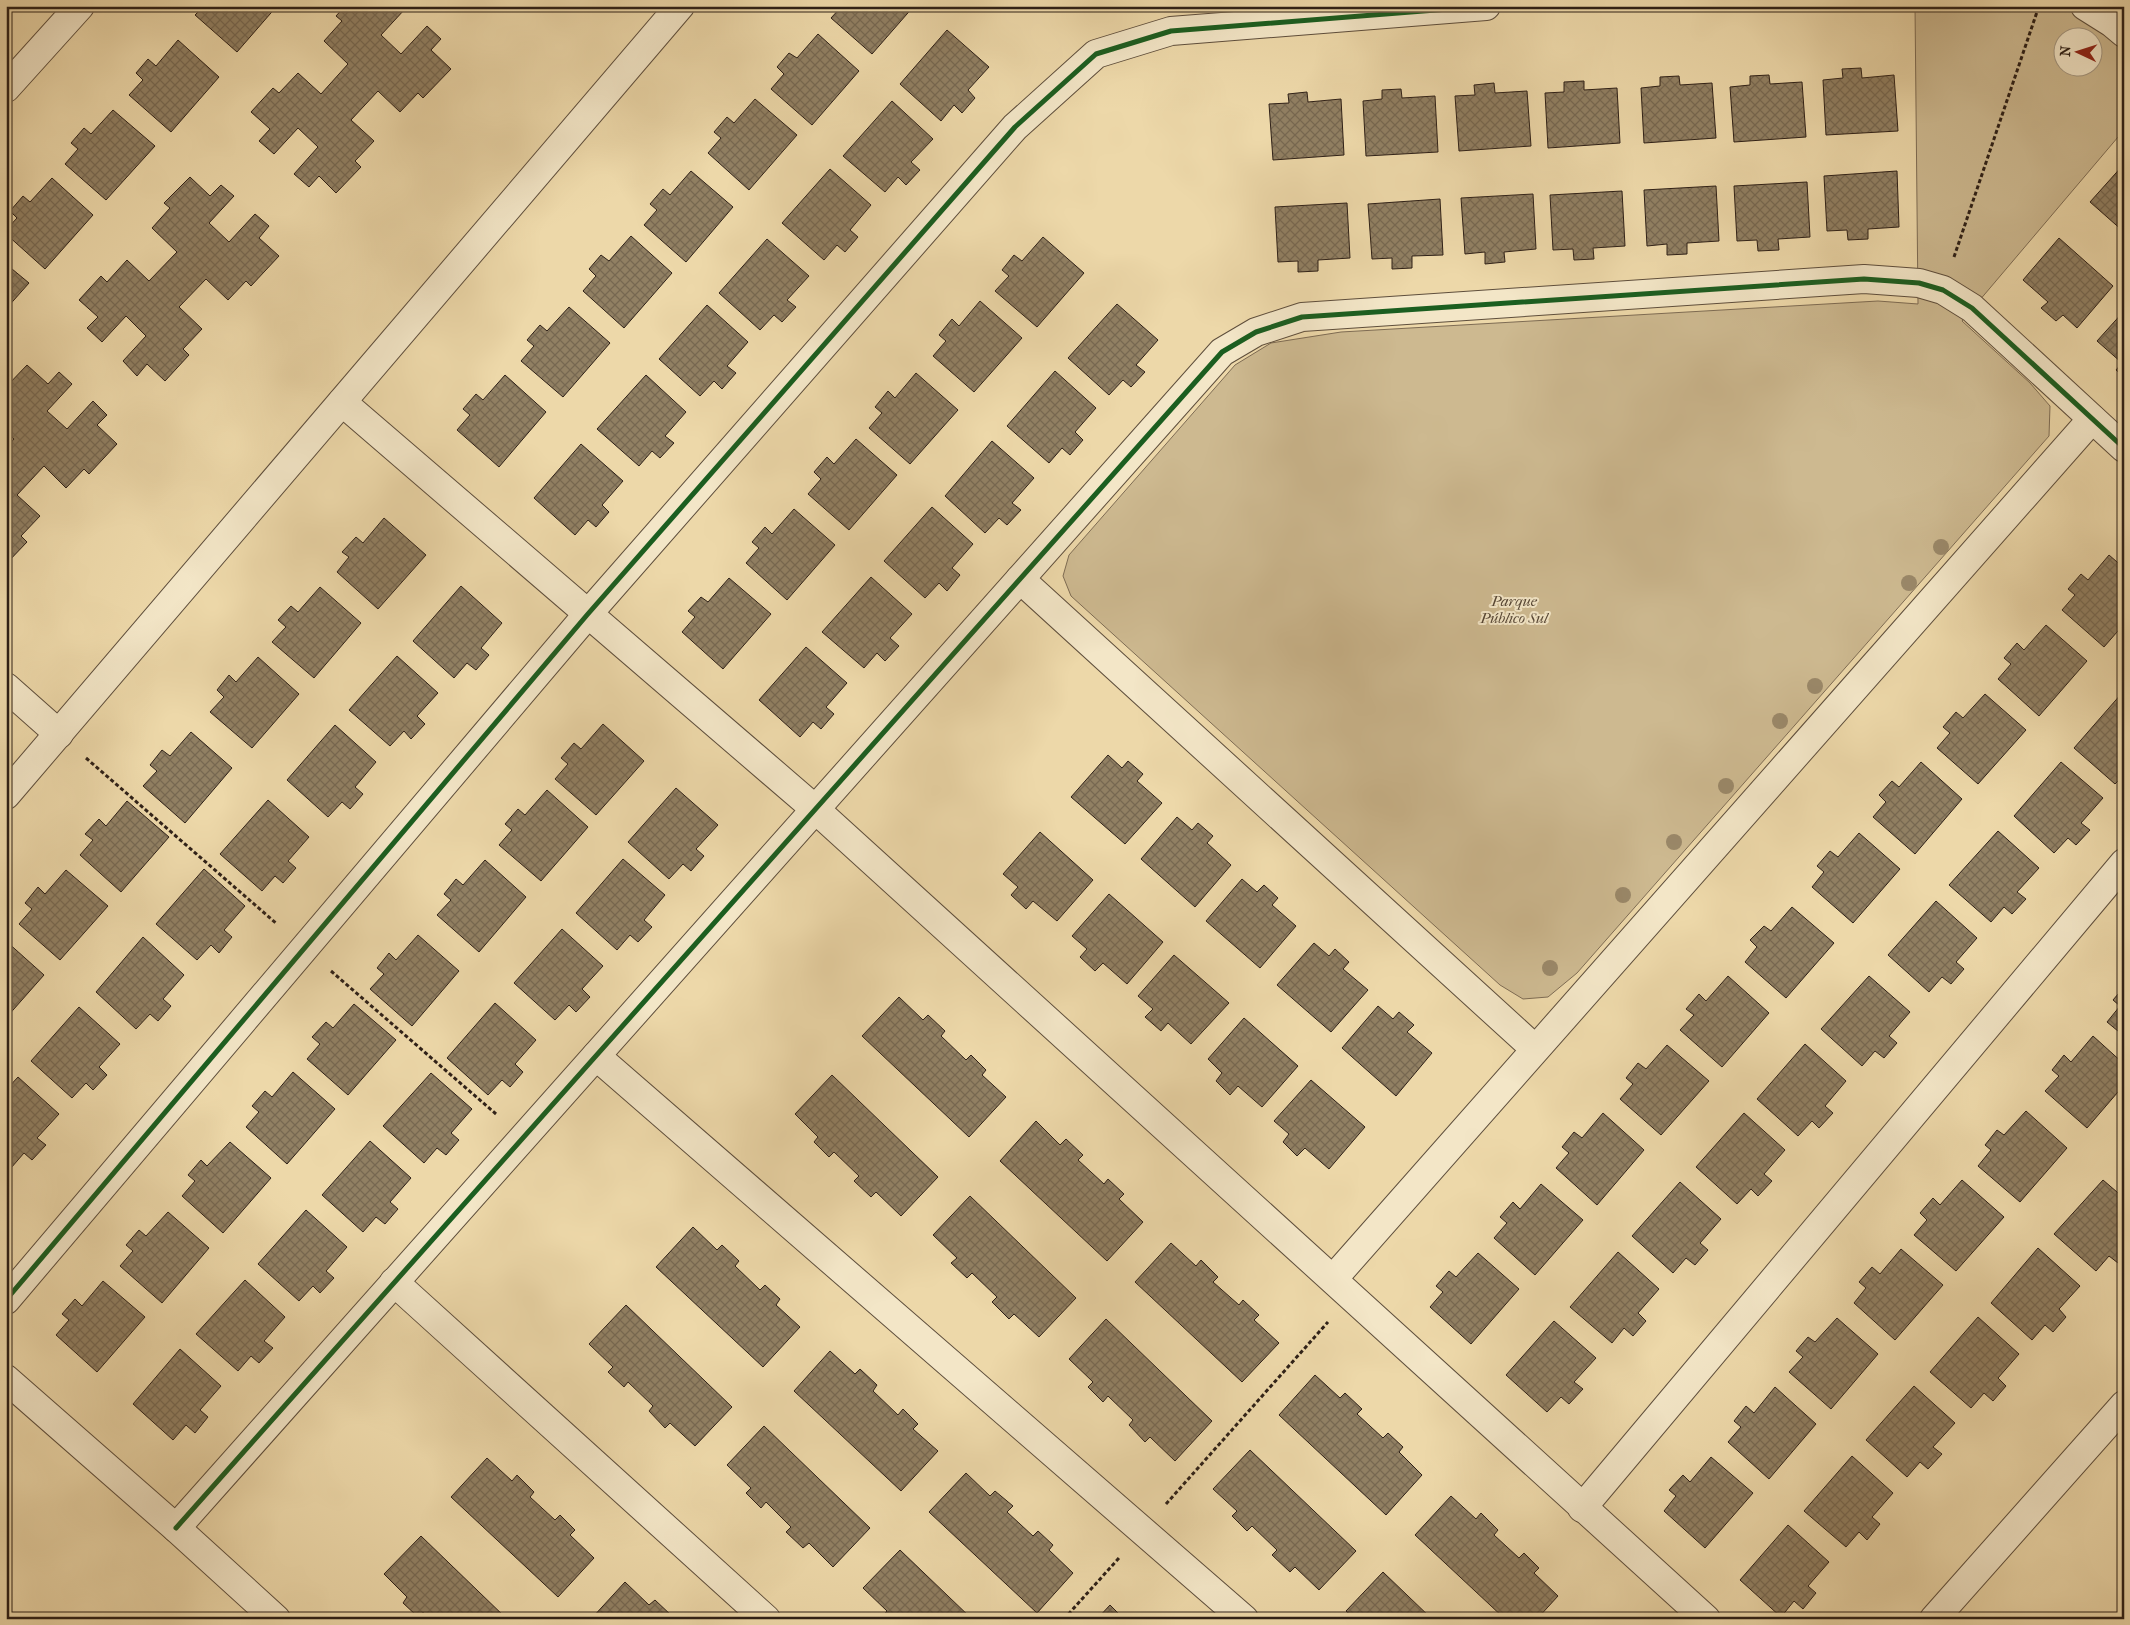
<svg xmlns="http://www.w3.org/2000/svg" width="2130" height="1625" viewBox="0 0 2130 1625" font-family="'IM FELL French Canon',serif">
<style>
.park{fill:#cdb990;stroke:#7e6c54;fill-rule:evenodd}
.building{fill:url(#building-cross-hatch);stroke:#2e2017}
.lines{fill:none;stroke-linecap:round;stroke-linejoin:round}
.minor-casing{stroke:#5e4e3c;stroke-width:30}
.path{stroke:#2e2017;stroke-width:3;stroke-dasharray:4 2.5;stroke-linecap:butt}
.minor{stroke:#f3e6c7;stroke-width:28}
.cycleway-casing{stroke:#f3e6c7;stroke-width:8}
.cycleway{stroke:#1b5e20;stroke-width:5}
.tree{fill:#9a8869}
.labels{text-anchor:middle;stroke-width:4;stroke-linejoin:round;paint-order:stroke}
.park-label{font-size:15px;font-style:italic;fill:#564635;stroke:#f3e6c7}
</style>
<defs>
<pattern id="building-cross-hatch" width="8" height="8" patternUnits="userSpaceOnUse" patternTransform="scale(1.25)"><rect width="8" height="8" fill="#918063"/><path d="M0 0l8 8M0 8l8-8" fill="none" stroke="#776851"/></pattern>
</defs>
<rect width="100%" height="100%" fill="#edd8a9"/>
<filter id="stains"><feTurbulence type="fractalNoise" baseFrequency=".004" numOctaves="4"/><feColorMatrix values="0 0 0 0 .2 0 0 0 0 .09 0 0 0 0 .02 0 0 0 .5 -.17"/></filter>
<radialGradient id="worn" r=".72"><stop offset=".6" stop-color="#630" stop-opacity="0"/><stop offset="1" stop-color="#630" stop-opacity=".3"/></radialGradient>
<path class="park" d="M1915 6H2124V10L2113 23 2124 33V130L1962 321 2030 383 2050 406 2049 436 1577 973 1548 997 1523 999 1500 985 1071 596 1063 576 1069 555 1235 365 1271 343 1341 332 1878 301 1918 304ZM2062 38H2092V68H2062Z"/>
<g class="building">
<path d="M204 6H277L237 52 195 15Z"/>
<path d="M345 6H379L381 9 384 6H403L405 9 381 35 401 54 427 26 441 39 431 50 451 69 423 98 418 93 400 112 378 91 351 120 374 141 355 161 361 167 336 193 319 176 309 187 294 174 318 147 298 128 274 154 259 141 270 129 251 112 273 88 279 93 298 73 321 94 348 64 324 41 342 21 336 16Z"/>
<path d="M842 6H914L872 54 831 18Z"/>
<path d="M947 30 989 67 968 90 975 98 962 113 954 105 941 121 900 84Z"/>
<path d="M818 34 859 71 812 125 771 89 784 74 777 67 789 53 797 58Z"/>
<path d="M178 40 219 77 171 132 129 95 143 80 136 73 148 59 156 66Z"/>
<path d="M1861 68 1862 78 1894 75 1898 131 1826 135 1823 80 1843 78 1842 69Z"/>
<path d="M1769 75 1770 84 1802 82 1806 137 1734 142 1730 87 1750 85V76Z"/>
<path d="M1679 76 1680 85 1712 83 1716 138 1644 143 1641 88 1660 86V77Z"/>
<path d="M1584 81V90L1617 88 1620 143 1548 148 1545 93 1564 92V82Z"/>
<path d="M1494 83 1495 93 1527 91 1531 146 1459 151 1455 96 1475 95 1474 85Z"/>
<path d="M1401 89 1402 98 1435 96 1438 152 1366 156 1363 101 1382 99V90Z"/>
<path d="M1307 92 1308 102 1341 99 1344 155 1273 160 1269 104 1289 103 1288 94Z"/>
<path d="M755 99 797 135 749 190 708 153 721 138 714 132 727 117 734 123Z"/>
<path d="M892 101 933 139 911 162 920 170 906 185 898 177 885 192 843 156Z"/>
<path d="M113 110 155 146 106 200 65 164 78 149 71 143 84 128 91 134Z"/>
<path d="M2124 164V232L2090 202Z"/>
<path d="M830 169 871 205 850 230 858 237 845 252 837 245 824 260 782 223Z"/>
<path d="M691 171 733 207 686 262 644 225 657 210 650 204 663 189 670 195Z"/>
<path d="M1897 171 1899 227 1868 229V239L1848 240 1847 230 1827 231 1824 176Z"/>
<path d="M190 177 210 196 221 185 234 196 209 223 229 242 255 214 269 226 259 238 279 256 251 286 246 281 228 300 206 279 179 307 202 329 183 349 189 355 165 381 147 364 137 376 123 361 146 336 126 316 102 342 87 328 98 317 79 300 101 276 107 282 127 260 149 281 177 252 152 228 170 208 164 203Z"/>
<path d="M52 178 93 215 45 269 6 234V230L17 218 10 211 23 196 30 202Z"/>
<path d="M1807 182 1810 237 1778 239 1779 250 1758 251 1757 240 1737 241 1734 186Z"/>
<path d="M1716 186 1719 241 1687 243V254L1667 255V244L1647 246 1644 190Z"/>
<path d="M1622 191 1625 246 1593 248 1594 259 1574 260 1573 249 1553 250 1550 195Z"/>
<path d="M1533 194 1536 249 1504 252 1505 262 1485 264V252L1465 254 1461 198Z"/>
<path d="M1440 199 1443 255 1412 256V268L1392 269V258L1372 259 1368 204Z"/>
<path d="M1347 203 1350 258 1318 260V271L1298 272V261L1278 262 1275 207Z"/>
<path d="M631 236 672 273 624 328 583 291 596 276 589 269 601 255 609 261Z"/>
<path d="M1043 237 1084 273 1037 327 995 291 1009 276 1002 270 1014 255 1022 261Z"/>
<path d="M2059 238 2113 286 2077 328 2063 315 2056 321 2041 308 2048 302 2023 280Z"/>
<path d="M767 239 809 276 787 300 796 307 782 322 774 315 760 330 719 293Z"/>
<path d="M6 264 29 283 6 309Z"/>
<path d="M980 301 1022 338 974 392 933 356 946 341 939 335 952 319 959 326Z"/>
<path d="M1117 304 1158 340 1136 365 1145 372 1131 387 1123 380 1109 395 1068 358Z"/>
<path d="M707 305 748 342 727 366 736 373 722 389 714 381 700 396 659 359Z"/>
<path d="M569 307 610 343 563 397 521 361 534 346 527 340 540 325 547 331Z"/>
<path d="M2124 311V377L2116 370 2122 363 2097 341Z"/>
<path d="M27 365 48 384 59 372 72 384 47 411 67 429 93 401 107 415 97 425 117 444 89 474 84 469 66 488 44 466 17 495 40 516 21 536 27 542 6 564V448L14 439 6 432V398L8 396 6 394V387Z"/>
<path d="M1055 371 1096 408 1075 432 1083 440 1070 455 1062 448 1049 463 1007 426Z"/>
<path d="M916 373 958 410 910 464 869 428 882 413 875 407 888 391 895 398Z"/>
<path d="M505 375 546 412 499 467 457 430 470 415 463 409 476 394 483 400Z"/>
<path d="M646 375 686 412 665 436 674 443 660 458 652 451 639 466 597 429Z"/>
<path d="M856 439 897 475 849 530 808 494 821 479 814 472 827 457 834 464Z"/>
<path d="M992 441 1034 478 1012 503 1021 510 1007 525 999 518 985 533 945 496Z"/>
<path d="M581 444 623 481 602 505 609 512 596 527 588 520 575 535 534 498Z"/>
<path d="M932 507 973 544 952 568 960 575 947 591 939 583 925 598 884 561Z"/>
<path d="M794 509 835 545 787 600 746 563 759 548 752 542 765 527 772 534Z"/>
<path d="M384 518 426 555 378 609 337 572 349 557 342 552 356 537 363 543Z"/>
<path d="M2109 555 2124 568V624L2104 647 2062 610 2075 595 2068 589 2081 574 2088 580Z"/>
<path d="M871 577 912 614 890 638 899 646 885 661 877 653 864 668 822 632Z"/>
<path d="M729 578 771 614 723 669 682 632 695 617 688 611 701 597 708 602Z"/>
<path d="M461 586 502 623 481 648 489 655 476 670 467 663 454 678 413 641Z"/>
<path d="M320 587 361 623 314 678 272 642 286 627 278 620 291 606 298 612Z"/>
<path d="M2046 625 2087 661 2039 716 1998 679 2011 664 2004 658 2017 643 2024 650Z"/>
<path d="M806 647 847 683 826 707 834 714 821 729 813 722 800 737 759 700Z"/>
<path d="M397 656 438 693 417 716 425 724 411 739 404 731 390 746 349 710Z"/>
<path d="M258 657 299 694 252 748 210 712 224 697 217 690 229 675 236 682Z"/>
<path d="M2122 693 2124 775 2115 784 2074 748Z"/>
<path d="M1985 694 2026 730 1978 784 1937 748 1950 733 1943 727 1956 712 1963 718Z"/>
<path d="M603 724 644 761 596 815 555 779 568 764 561 758 574 743 581 749Z"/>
<path d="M335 725 376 762 355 787 363 794 350 809 342 802 328 817 287 780Z"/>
<path d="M191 732 232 768 185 823 143 786 157 771 150 765 162 750 170 756Z"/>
<path d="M1108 755 1122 768 1128 761 1143 774 1137 781 1162 803 1125 844 1071 797Z"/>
<path d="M1921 762 1962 799 1915 854 1873 817 1886 802 1879 795 1892 781 1899 787Z"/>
<path d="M2061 762 2103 798 2081 823 2090 830 2076 845 2068 838 2054 853 2014 816Z"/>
<path d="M676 788 718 825 696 849 704 856 691 871 683 864 669 879 628 842Z"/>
<path d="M547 790 588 827 541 881 499 845 512 830 505 824 518 809 525 815Z"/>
<path d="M268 800 309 837 288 861 296 868 283 883 275 876 262 891 220 854Z"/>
<path d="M127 801 169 837 121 892 80 855 93 840 85 834 99 819 106 826Z"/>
<path d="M1177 817 1192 830 1198 823 1213 836 1207 843 1231 865 1195 907 1141 859Z"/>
<path d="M1998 831 2039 868 2017 892 2026 899 2012 914 2004 907 1991 922 1949 885Z"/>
<path d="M1040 832 1093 880 1057 921 1033 901 1026 909 1011 895 1018 887 1003 874Z"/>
<path d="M1859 833 1900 869 1853 923 1812 887 1824 872 1817 866 1830 851 1838 857Z"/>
<path d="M623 859 665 895 644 920 652 927 638 942 630 935 617 950 576 913Z"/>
<path d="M485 860 526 897 479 952 437 915 451 900 444 894 456 879 463 885Z"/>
<path d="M204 869 245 906 224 930 232 937 219 953 211 945 197 960 156 924Z"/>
<path d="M66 870 108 906 60 960 19 924 32 909 25 903 38 887 45 894Z"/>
<path d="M1242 879 1257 892 1264 885 1278 898 1272 905 1296 926 1260 968 1206 921Z"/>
<path d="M1109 894 1163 942 1127 984 1103 963 1095 971 1080 957 1087 949 1072 936Z"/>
<path d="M1936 901 1977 938 1956 962 1964 969 1951 984 1942 977 1929 992 1888 955Z"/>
<path d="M1792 907 1834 943 1786 998 1745 962 1757 947 1750 940 1764 926 1771 931Z"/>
<path d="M562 929 603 966 582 989 590 997 576 1012 569 1005 555 1020 514 983Z"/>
<path d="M418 935 459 971 412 1026 370 989 384 974 377 968 389 953 396 960Z"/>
<path d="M143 937 184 975 163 999 171 1006 158 1021 150 1014 136 1029 96 992Z"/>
<path d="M6 941 44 975 6 1018Z"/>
<path d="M1314 943 1329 956 1335 949 1349 962 1343 969 1368 990 1331 1032 1277 985Z"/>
<path d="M1174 955 1229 1003 1191 1044 1168 1023 1161 1031 1145 1017 1153 1009 1138 996Z"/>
<path d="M1728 976 1769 1013 1722 1067 1680 1030 1694 1015 1686 1009 1699 994 1706 1001Z"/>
<path d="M1869 976 1910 1012 1889 1036 1897 1043 1884 1058 1875 1051 1862 1066 1821 1029Z"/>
<path d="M2124 987V1036L2107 1022 2120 1006 2113 1000Z"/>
<path d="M899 997 923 1020 928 1015 945 1031 941 1036 966 1060 971 1055 986 1070 982 1075 1006 1097 969 1137 862 1036Z"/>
<path d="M495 1003 536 1040 515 1064 523 1072 510 1087 502 1080 488 1095 447 1058Z"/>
<path d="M354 1004 396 1040 348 1095 307 1059 320 1044 312 1037 326 1022 333 1028Z"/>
<path d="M1378 1006 1393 1019 1399 1012 1414 1025 1407 1032 1432 1053 1396 1096 1342 1048Z"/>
<path d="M79 1007 120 1044 99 1067 107 1075 93 1090 86 1083 72 1098 31 1061Z"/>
<path d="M1244 1018 1298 1066 1262 1107 1238 1086 1230 1095 1216 1081 1222 1073 1208 1059Z"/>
<path d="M2093 1036 2124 1064V1085L2087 1128 2045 1091 2059 1076 2052 1070 2064 1055 2071 1062Z"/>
<path d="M1805 1044 1846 1081 1825 1106 1833 1113 1819 1128 1812 1121 1798 1136 1757 1099Z"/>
<path d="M1667 1045 1709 1081 1661 1135 1620 1099 1633 1084 1626 1078 1638 1063 1646 1069Z"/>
<path d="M293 1072 335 1109 287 1164 246 1127 259 1112 252 1106 265 1091 272 1097Z"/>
<path d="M431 1073 472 1109 451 1133 459 1140 446 1155 437 1148 424 1163 383 1126Z"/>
<path d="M832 1075 938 1177 901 1216 876 1192 871 1197 854 1181 859 1176 834 1152 829 1157 814 1142 818 1137 795 1114Z"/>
<path d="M18 1077 59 1114 37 1138 46 1145 32 1160 24 1153 11 1168 6 1164V1090Z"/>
<path d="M1311 1080 1365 1127 1329 1169 1305 1148 1297 1156 1283 1142 1289 1134 1274 1121Z"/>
<path d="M2026 1111 2067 1148 2020 1202 1978 1166 1991 1150 1985 1145 1997 1130 2004 1135Z"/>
<path d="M1603 1113 1644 1150 1597 1205 1556 1168 1569 1153 1562 1147 1574 1132 1582 1138Z"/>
<path d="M1744 1113 1785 1150 1764 1174 1772 1181 1758 1196 1751 1189 1737 1204 1696 1167Z"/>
<path d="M1036 1121 1060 1145 1066 1139 1083 1155 1078 1160 1104 1184 1108 1179 1124 1194 1119 1199 1143 1222 1107 1261 1000 1161Z"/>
<path d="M370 1141 411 1178 390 1202 398 1209 385 1224 376 1217 363 1232 322 1195Z"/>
<path d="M230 1142 271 1178 223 1233 182 1196 195 1181 188 1175 201 1160 207 1166Z"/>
<path d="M1962 1180 2004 1217 1956 1271 1914 1235 1927 1220 1920 1213 1933 1198 1940 1205Z"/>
<path d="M2103 1180 2124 1198V1256L2118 1263 2109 1256 2096 1271 2054 1234Z"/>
<path d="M1680 1182 1721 1219 1700 1243 1708 1250 1695 1265 1686 1258 1673 1273 1632 1236Z"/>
<path d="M1541 1184 1583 1220 1535 1275 1494 1238 1507 1223 1500 1217 1513 1202 1520 1209Z"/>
<path d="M970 1196 1076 1298 1039 1337 1014 1314 1009 1319 992 1302 997 1297 972 1273 967 1278 951 1263 957 1258 933 1235Z"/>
<path d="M306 1210 347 1247 326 1271 334 1278 320 1293 313 1286 299 1301 258 1264Z"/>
<path d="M168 1212 209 1248 162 1303 120 1266 133 1251 126 1245 139 1230 146 1236Z"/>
<path d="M693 1227 717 1250 722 1245 739 1261 735 1266 760 1290 765 1285 780 1299 776 1305 800 1327 763 1367 656 1267Z"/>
<path d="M1171 1243 1196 1266 1201 1260 1218 1277 1213 1282 1239 1305 1243 1300 1259 1315 1254 1320 1279 1343 1242 1382 1135 1282Z"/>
<path d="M2038 1248 2080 1286 2059 1309 2066 1317 2053 1332 2045 1325 2032 1340 1991 1303Z"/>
<path d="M1901 1249 1943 1285 1895 1340 1854 1303 1866 1288 1859 1282 1872 1267 1880 1274Z"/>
<path d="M1618 1252 1659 1289 1638 1313 1646 1321 1633 1336 1624 1328 1612 1343 1570 1307Z"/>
<path d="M1478 1253 1519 1289 1471 1344 1430 1307 1443 1292 1436 1286 1449 1271 1456 1277Z"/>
<path d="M245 1280 285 1317 264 1341 273 1348 259 1363 251 1356 238 1371 196 1334Z"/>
<path d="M103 1281 145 1317 97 1372 56 1335 69 1320 62 1314 75 1299 82 1306Z"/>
<path d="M626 1305 732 1407 695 1446 670 1423 665 1428 649 1411 653 1406 628 1382 624 1387 608 1372 613 1367 589 1344Z"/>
<path d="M1978 1317 2019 1354 1998 1378 2006 1386 1993 1401 1984 1393 1971 1408 1930 1372Z"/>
<path d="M1837 1318 1878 1354 1831 1409 1789 1372 1803 1357 1796 1351 1808 1337 1815 1342Z"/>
<path d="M1106 1319 1212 1421 1175 1461 1150 1437 1145 1442 1129 1425 1133 1420 1108 1396 1103 1402 1088 1387 1093 1382 1069 1359Z"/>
<path d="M1554 1321 1596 1358 1574 1382 1583 1389 1569 1404 1561 1397 1547 1412 1506 1375Z"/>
<path d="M180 1349 221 1386 200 1410 208 1417 195 1433 186 1425 173 1440 133 1404Z"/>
<path d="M830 1351 855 1374 860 1369 877 1385 873 1391 898 1415 903 1409 918 1424 913 1429 938 1451 901 1491 794 1391Z"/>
<path d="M1315 1375 1340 1398 1345 1393 1362 1409 1357 1414 1383 1438 1388 1433 1403 1447 1399 1452 1422 1475 1386 1515 1279 1415Z"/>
<path d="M1914 1386 1955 1423 1933 1447 1942 1454 1928 1469 1920 1462 1907 1477 1866 1440Z"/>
<path d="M1775 1387 1816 1424 1769 1479 1728 1442 1741 1427 1734 1421 1746 1406 1754 1413Z"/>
<path d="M764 1426 870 1528 833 1567 809 1543 803 1548 786 1532 791 1527 766 1502 761 1508 746 1493 751 1488 727 1465Z"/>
<path d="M1250 1450 1356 1551 1319 1590 1295 1567 1290 1572 1272 1555 1277 1550 1252 1526 1247 1531 1232 1516 1237 1511 1213 1489Z"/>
<path d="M1852 1456 1893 1493 1872 1517 1880 1524 1867 1540 1859 1532 1846 1547 1804 1511Z"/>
<path d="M1711 1457 1753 1493 1705 1548 1664 1511 1676 1496 1669 1490 1683 1475 1690 1482Z"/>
<path d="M487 1458 512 1481 517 1475 534 1492 530 1497 555 1520 560 1515 575 1530 570 1535 594 1558 558 1597 451 1497Z"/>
<path d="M966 1473 990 1496 995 1491 1013 1506 1007 1512 1033 1536 1038 1531 1053 1545 1049 1550 1073 1573 1037 1613 929 1512Z"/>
<path d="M1451 1496 1476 1519 1481 1513 1498 1530 1494 1535 1519 1558 1524 1553 1539 1568 1534 1573 1558 1596 1537 1619H1505L1415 1535Z"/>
<path d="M1788 1525 1829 1562 1808 1586 1816 1593 1803 1609 1794 1601 1781 1617 1740 1580Z"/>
<path d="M421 1536 507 1619H430L423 1612 418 1617 403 1603 407 1597 384 1574Z"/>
<path d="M900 1550 972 1619H884L882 1617 887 1611 863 1588Z"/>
<path d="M1383 1572 1432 1619H1355L1346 1611Z"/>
<path d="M625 1582 649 1605 655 1600 672 1616 669 1619H591Z"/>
<path d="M1110 1605 1124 1619H1097Z"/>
</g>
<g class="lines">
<g class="minor-casing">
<g id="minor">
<path d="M2085 6 2112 23 2124 33"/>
<path d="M6 88 80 6"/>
<path d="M342 402 815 809 1706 1619"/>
<path d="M1020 579 1534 1048"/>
<path d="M6 687 59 734"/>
<path d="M6 795 680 6"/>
<path d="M596 1056 1244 1619"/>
<path d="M1333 1279 2092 419"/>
<path d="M394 1282 766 1619"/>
<path d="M6 1300 587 615 1015 127 1096 54 1171 31 1486 6"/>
<path d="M6 1379 176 1528 276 1619"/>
<path d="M1582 1508 2124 863"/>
<path d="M176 1528 1222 352 1256 332 1302 317 1864 279 1919 283 1943 290 1972 308 2124 448"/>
<path d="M1934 1619 2124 1405"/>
</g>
</g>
<g class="path">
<path d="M1954 257 2039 6"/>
<path d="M86 758 277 924"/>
<path d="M331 971 496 1114"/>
<path d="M1166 1504 1328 1322"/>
<path d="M1064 1619 1119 1558"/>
</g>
<use href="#minor" class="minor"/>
<g class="cycleway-casing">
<g id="cycleway">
<path d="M6 1300 587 615 1015 127 1096 54 1171 31 1486 6"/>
<path d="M176 1528 1222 352 1256 332 1302 317 1864 279 1919 283 1943 290 1972 308 2124 448"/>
</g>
</g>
<use href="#cycleway" class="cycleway"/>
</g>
<g class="tree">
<circle cx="1941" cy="547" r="8"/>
<circle cx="1909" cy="583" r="8"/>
<circle cx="1815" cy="686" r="8"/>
<circle cx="1780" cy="721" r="8"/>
<circle cx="1726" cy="786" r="8"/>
<circle cx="1674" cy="842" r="8"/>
<circle cx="1623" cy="895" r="8"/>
<circle cx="1550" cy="968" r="8"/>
</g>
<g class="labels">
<g class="park-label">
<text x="1514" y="606">Parque<tspan x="1514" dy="17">Público Sul</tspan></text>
</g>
</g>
<rect width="2130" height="1625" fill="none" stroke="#edd8a9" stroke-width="25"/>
<rect x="8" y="8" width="2115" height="1610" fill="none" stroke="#2e2017" stroke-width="2.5"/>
<rect x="12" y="12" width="2105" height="1600" fill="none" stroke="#2e2017"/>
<g transform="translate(2078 52) rotate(274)"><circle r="24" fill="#f3e6c7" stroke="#a49781"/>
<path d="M0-4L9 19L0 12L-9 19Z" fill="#8f2418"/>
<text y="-8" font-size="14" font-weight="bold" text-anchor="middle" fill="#2e2017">N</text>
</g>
<rect width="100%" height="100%" filter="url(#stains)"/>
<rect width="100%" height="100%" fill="url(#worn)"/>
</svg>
